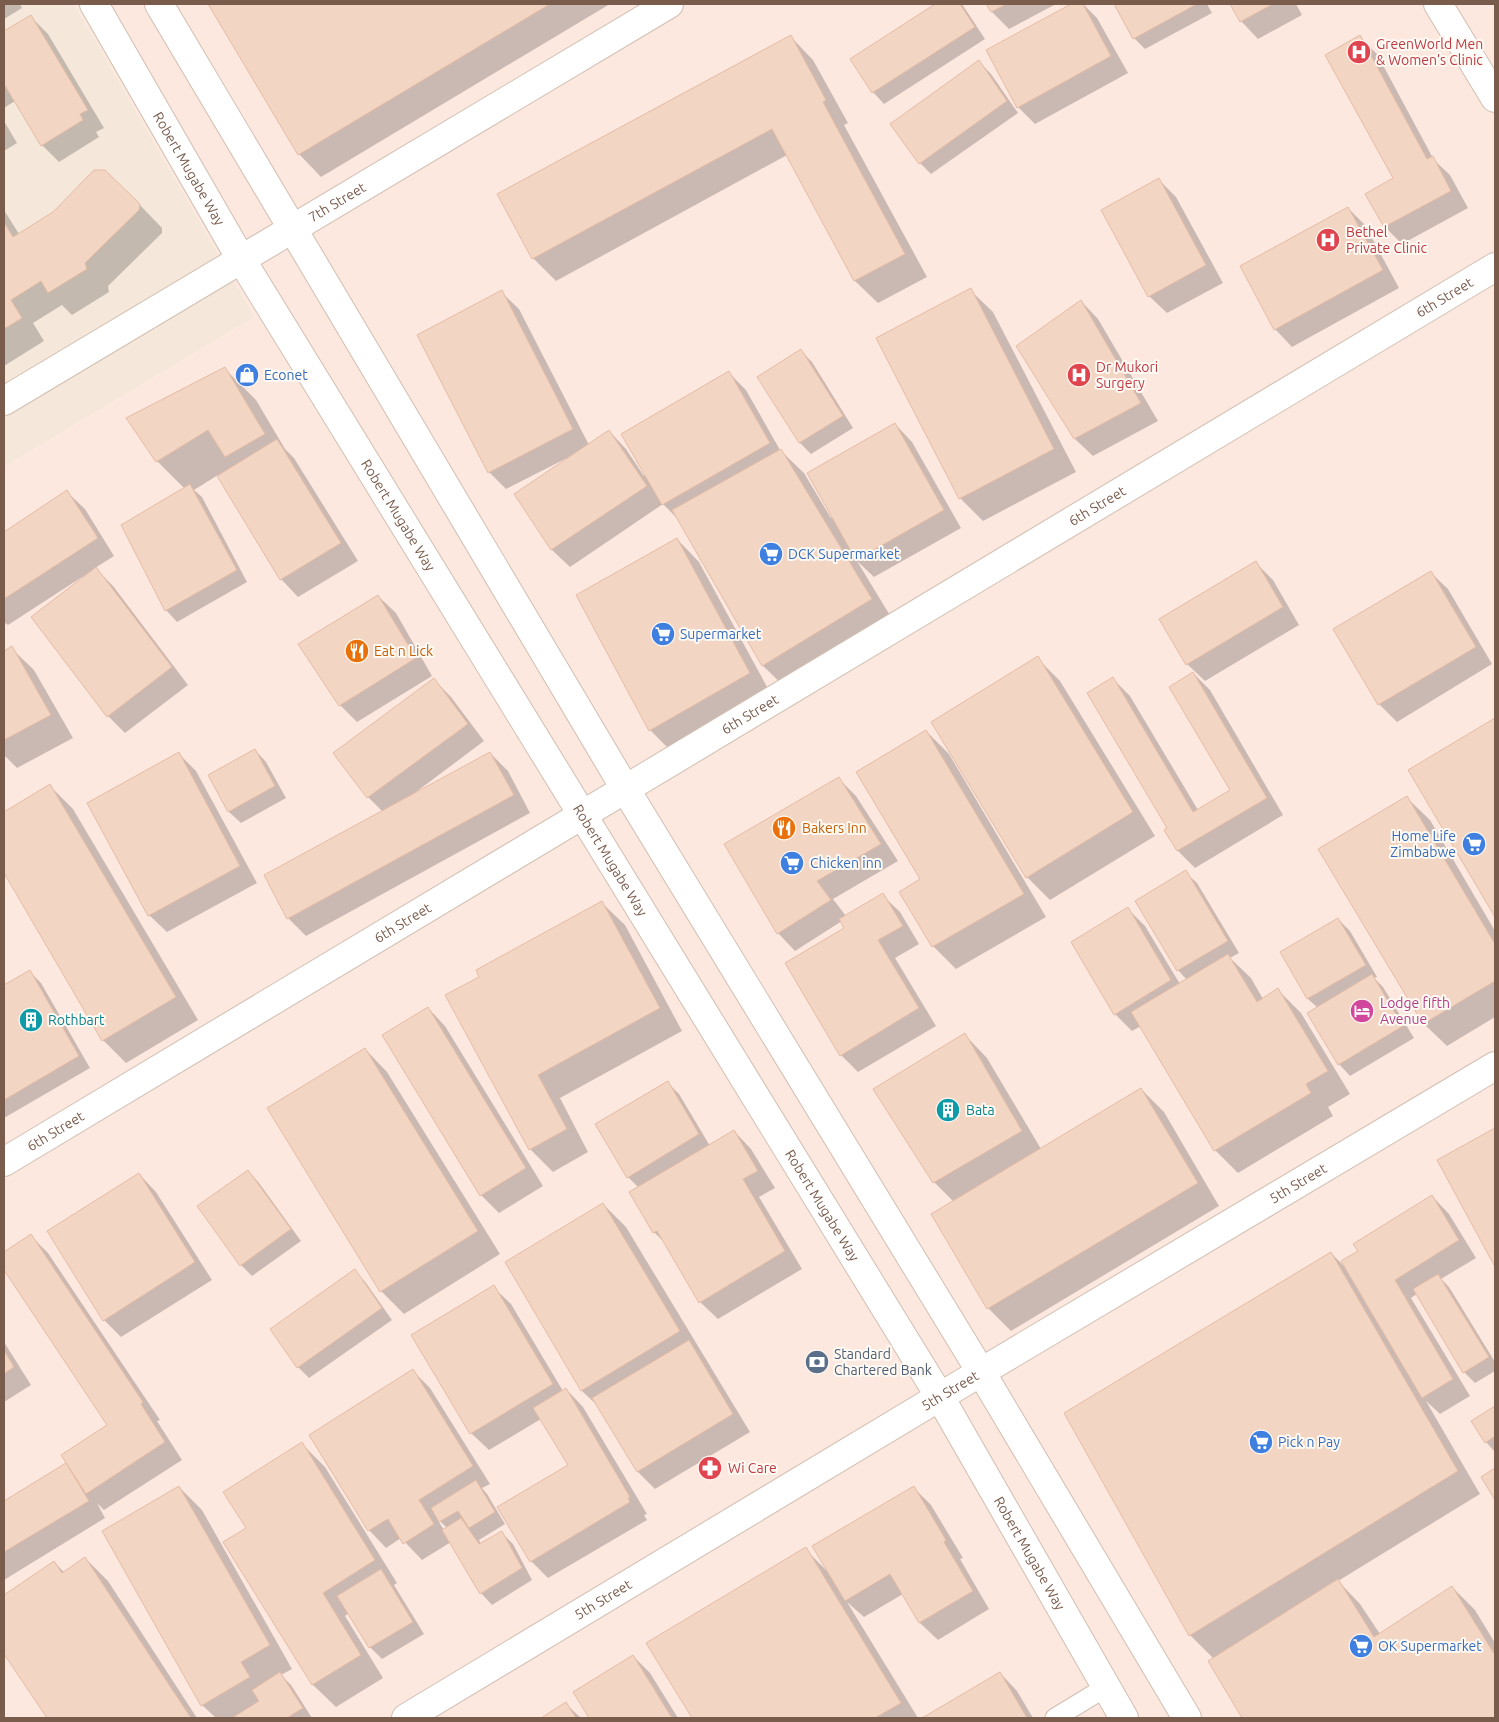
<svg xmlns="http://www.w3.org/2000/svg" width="1499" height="1722" viewBox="0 0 1499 1722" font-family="Ubuntu,sans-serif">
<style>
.residential{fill:#f5e8da}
.commercial{fill:#fde8e0}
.shadow{fill:#0003;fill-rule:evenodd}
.building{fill:#f3d5c3;stroke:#e6bba3}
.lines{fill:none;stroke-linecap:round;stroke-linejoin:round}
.service-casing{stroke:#d1beb0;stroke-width:21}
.minor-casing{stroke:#d1beb0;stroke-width:30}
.tertiary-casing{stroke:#d1beb0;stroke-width:30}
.service{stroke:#fff;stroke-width:19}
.minor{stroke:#fff;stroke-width:28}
.tertiary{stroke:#fff;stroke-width:28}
.labels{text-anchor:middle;stroke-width:4;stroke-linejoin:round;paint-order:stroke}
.health-label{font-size:14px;fill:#be3a42;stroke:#fffaf3;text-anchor:start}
.street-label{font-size:14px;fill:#7a5c4d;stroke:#fffaf3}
.shop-label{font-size:14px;fill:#366cbe;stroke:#fffaf3;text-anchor:start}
.food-label{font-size:14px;fill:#c56008;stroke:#fffaf3;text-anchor:start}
.hotel-label{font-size:14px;fill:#b23c85;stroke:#fffaf3;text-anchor:start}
.culture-label{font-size:14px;fill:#0d838f;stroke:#fffaf3;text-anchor:start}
.service-label{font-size:14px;fill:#4e5e75;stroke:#fffaf3;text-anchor:start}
</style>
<rect width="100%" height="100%" fill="#fdf6ec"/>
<path class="residential" d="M4 4H74L255 317 4 467Z"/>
<path class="commercial" d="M74 4H1495V1718H4V467L255 317Z"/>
<g class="shadow">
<path d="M4 4H20L22 8 4 19Z"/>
<path d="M209 4H610L321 177 299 154Z"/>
<path d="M937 4H962L985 39 884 104 873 92 851 59Z"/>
<path d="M987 4H1056L1009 29 992 12Z"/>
<path d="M1073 4H1083L1097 18 1128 73 1035 124 1018 107 987 51Z"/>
<path d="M1115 4H1207L1212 13 1145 49 1134 38Z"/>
<path d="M1232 4H1296L1302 15 1258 39 1241 21Z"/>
<path d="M31 17 48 34 104 128 96 132 99 137 59 162 42 145 15 101 4 108V33Z"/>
<path d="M791 37 813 60 848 123 844 125 927 277 878 303 855 281 787 155 556 281 533 258Z"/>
<path d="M1359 37 1377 54 1434 160 1450 175 1468 208 1402 244 1385 227 1394 179Z"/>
<path d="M979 62 991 74 1018 113 931 174 920 163Z"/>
<path d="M4 121 17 143 4 151Z"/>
<path d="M1159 180 1176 197 1223 283 1167 313 1149 296Z"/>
<path d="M139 204 162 228V233L108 286 109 292 72 315 62 305 33 323 44 341 4 366V210L19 234Z"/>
<path d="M1348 208 1365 225 1399 288 1292 347 1275 329Z"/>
<path d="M970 290 993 312 1076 472 983 521 960 498Z"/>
<path d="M501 292 519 309 589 445 609 431 626 449 644 476 729 373 746 390 780 450 804 473 831 518 895 424 912 442 961 528 874 577 857 561 894 622 786 688 763 666 680 521 663 504 570 567 552 550 516 495 568 459 567 458 506 489 489 472Z"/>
<path d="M1081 301 1098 319 1158 421 1093 456 1075 439 1018 346Z"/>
<path d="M801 351 812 362 853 428 811 454 800 443 759 377Z"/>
<path d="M224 368 256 400 285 449 294 458 358 561 298 597 281 579 218 475 194 490 202 497 247 582 177 622 166 610 185 489 157 461Z"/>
<path d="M67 492 85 509 114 556 95 568 113 586 188 685 125 733 108 716 82 577 8 625 4 622V533Z"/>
<path d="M677 539 699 562 772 696 673 753 650 730Z"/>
<path d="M1256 563 1273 580 1299 625 1205 681 1187 664Z"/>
<path d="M1430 572 1448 589 1492 664 1397 722 1379 704 1335 629Z"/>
<path d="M378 596 396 613 432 676 357 722 340 705Z"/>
<path d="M11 648 34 670 73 738 17 768 4 755V652Z"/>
<path d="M1037 658 1060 681 1155 836 1050 900 1027 877Z"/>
<path d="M1193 673 1210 690 1283 815 1195 868 1178 851 1113 679 1130 696 1198 810 1232 790Z"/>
<path d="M434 680 451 697 484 741 416 792 417 793 490 753 508 771 530 813 306 936 288 918 383 812 368 797 335 753Z"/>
<path d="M1495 719V915L1410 770Z"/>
<path d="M926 731 949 754 1046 917 956 969 933 946 901 892 921 880Z"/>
<path d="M255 750 266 762 286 798 241 823 229 812 210 775Z"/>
<path d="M179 754 196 771 257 883 167 932 149 915Z"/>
<path d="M839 779 856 796 898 861 833 899 846 916 882 895 900 912 919 944 895 958 936 1026 858 1072 841 1055 846 929 842 921 795 951 778 933Z"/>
<path d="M50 786 73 809 198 1020 126 1063 103 1040 4 870V813Z"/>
<path d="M1407 798 1430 820 1495 931V1017L1447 1046 1424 1024 1320 850Z"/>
<path d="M1185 872 1197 883 1239 953 1230 958 1251 978 1263 999 1278 990 1301 1013 1350 1094 1328 1107 1333 1116 1238 1173 1215 1150 1141 1026 1132 1031 1115 1014 1128 909 1145 926 1180 984 1187 980 1178 970 1137 901Z"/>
<path d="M602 903 625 925 682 1031 560 1098 588 1152 553 1172 530 1149 480 977Z"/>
<path d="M1338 919 1350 931 1377 977 1374 978 1383 987 1414 1038 1350 1076 1339 1064 1318 1008 1308 999 1281 953Z"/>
<path d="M30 972 41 983 90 1068 4 1118V987Z"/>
<path d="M428 1008 445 1026 543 1186 499 1213 481 1195 384 1035Z"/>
<path d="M965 1035 987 1058 1041 1149 1141 1089 1164 1112 1219 1206 1011 1331 988 1308 932 1215 954 1202 934 1182Z"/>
<path d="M365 1049 387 1072 500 1254 404 1314 381 1291 269 1109Z"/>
<path d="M667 1082 679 1094 710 1146 734 1131 751 1149 775 1188 759 1197 802 1269 718 1319 700 1302 666 1244 654 1232 639 1188 628 1177Z"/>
<path d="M1495 1130V1265L1439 1160Z"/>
<path d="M248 1171 259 1183 301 1241 252 1276 241 1265Z"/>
<path d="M139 1174 156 1192 212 1280 121 1337 104 1320Z"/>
<path d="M1432 1196 1449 1214 1476 1258 1441 1279 1449 1287 1495 1362V1371L1475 1383 1464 1372 1417 1294 1411 1298 1470 1396 1440 1414 1426 1401 1480 1494 1338 1581 1360 1604 1380 1634 1452 1587 1475 1610 1495 1643V1718H1243L1209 1662 1214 1659 1190 1635 1066 1413 1331 1253 1345 1267 1359 1251Z"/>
<path d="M603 1204 626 1227 750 1432 655 1489 638 1472 600 1408 582 1391 507 1262Z"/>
<path d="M31 1236 48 1253 160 1420 157 1421 182 1460 104 1510 97 1503 105 1518 4 1580V1502L67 1463 109 1425 4 1267V1254Z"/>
<path d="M355 1271 366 1283 392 1320 309 1378 298 1367Z"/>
<path d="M493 1287 511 1304 563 1391 566 1389 583 1407 647 1514 644 1515 647 1520 548 1578 531 1561 569 1466 541 1419 489 1450 471 1433Z"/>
<path d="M4 1342 31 1385 4 1402Z"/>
<path d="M413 1371 430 1388 490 1484 482 1488 487 1494 505 1524 479 1540 481 1544 502 1533 513 1544 532 1580 492 1605 481 1593 451 1542 422 1560 401 1538 386 1548 369 1530ZM437 1519H438L447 1528 444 1530Z"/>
<path d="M1495 1408V1452L1486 1442 1473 1422Z"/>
<path d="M302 1444 325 1467 397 1583 394 1585 424 1634 382 1659 370 1647 349 1613 345 1616 383 1678 336 1707 313 1685 225 1543 248 1528Z"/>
<path d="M179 1487 202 1510 292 1669 281 1675 291 1685 312 1718H216L202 1705Z"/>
<path d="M913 1487 931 1505 963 1558 960 1559 989 1609 938 1640 920 1623 903 1594 864 1617 847 1602 918 1718H693L648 1643 805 1549 827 1571Z"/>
<path d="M85 1558 108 1581 197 1718H48L4 1652V1596L54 1562 64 1572Z"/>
<path d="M633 1656 650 1673 678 1718H590L574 1692Z"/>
<path d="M1000 1673 1017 1691 1033 1718H925Z"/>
<path d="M566 1704 581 1718H544Z"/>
</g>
<g class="building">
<path d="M208 4H550L298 155Z"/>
<path d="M935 4H960L975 27 872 93 850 59Z"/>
<path d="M986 4H1007L991 12Z"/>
<path d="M1071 4H1083L1111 56 1017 108 986 50Z"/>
<path d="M1114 4H1197L1133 39Z"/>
<path d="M1230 4H1273L1240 22Z"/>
<path d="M31 15 88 110 80 114 83 120 41 146 4 84V31Z"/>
<path d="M791 35 826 100 823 102 905 254 854 281 772 129 532 259 497 194Z"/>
<path d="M1360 35 1427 159 1433 156 1451 191 1384 227 1365 194 1393 178 1325 55Z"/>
<path d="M979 60 1007 101 919 164 890 124Z"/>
<path d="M94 170H105L140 204 139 210 85 263 87 269 48 293 41 281 11 300 22 318 4 329V222L13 237 53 212Z"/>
<path d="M1159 178 1206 265 1148 297 1101 210Z"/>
<path d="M1348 207 1383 270 1274 330 1240 266Z"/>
<path d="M971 288 1054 449 959 499 876 338Z"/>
<path d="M502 290 573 429 488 473 417 335Z"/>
<path d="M1081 300 1141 403 1074 439 1016 346Z"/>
<path d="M801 349 843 416 799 443 757 377Z"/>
<path d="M225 367 265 434 225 457 208 430 156 462 126 418Z"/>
<path d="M729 371 770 443 662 505 621 434Z"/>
<path d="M895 423 944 510 856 560 807 473Z"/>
<path d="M609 430 647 486 551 550 514 494Z"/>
<path d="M277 439 341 543 280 580 217 476Z"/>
<path d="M781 449 872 599 762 666 672 510Z"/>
<path d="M190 484 237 570 165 611 121 525Z"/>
<path d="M67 490 98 538 4 599V532Z"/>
<path d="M677 538 750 673 649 731 576 595Z"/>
<path d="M1256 561 1283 607 1186 665 1159 619Z"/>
<path d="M96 567 172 667 107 717 31 617Z"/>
<path d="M1431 571 1476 647 1378 705 1333 629Z"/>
<path d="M378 595 416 658 339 706 298 644Z"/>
<path d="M12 646 51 715 4 740V651Z"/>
<path d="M1038 656 1133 812 1026 878 931 722Z"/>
<path d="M1193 672 1267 798 1177 851 1164 830 1167 828 1087 693 1113 677 1193 812 1230 790 1169 687Z"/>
<path d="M434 678 468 724 367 798 333 753Z"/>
<path d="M1495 718V917L1408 770Z"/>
<path d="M926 730 1024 894 932 947 899 892 920 879 856 772Z"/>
<path d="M255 749 275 786 228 812 208 775Z"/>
<path d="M179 752 240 866 148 916 87 803Z"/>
<path d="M490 752 514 795 287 919 264 875Z"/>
<path d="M839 777 881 844 817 881 831 900 777 934 724 844Z"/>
<path d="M50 784 176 997 102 1041 4 873V812Z"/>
<path d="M1407 796 1495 944V981L1423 1024 1318 849Z"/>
<path d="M1186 870 1228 941 1177 971 1135 901Z"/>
<path d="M883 893 903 926 878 940 919 1008 840 1056 785 963 844 928 839 919Z"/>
<path d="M602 901 660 1008 538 1075 567 1129 529 1150 445 995 479 977 476 970Z"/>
<path d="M1128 907 1171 980 1114 1015 1071 942Z"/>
<path d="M1338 918 1366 965 1307 999 1280 952Z"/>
<path d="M1228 954 1257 1002 1278 988 1328 1071 1306 1084 1311 1093 1214 1151 1131 1012Z"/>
<path d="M30 970 79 1056 4 1100V985Z"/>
<path d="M1372 974 1403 1026 1338 1065 1307 1013Z"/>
<path d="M428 1007 526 1168 480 1196 382 1035Z"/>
<path d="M965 1033 1022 1131 933 1183 873 1089Z"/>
<path d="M365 1048 478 1231 380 1292 267 1108Z"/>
<path d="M668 1081 699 1134 627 1178 595 1124Z"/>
<path d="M1141 1088 1198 1183 987 1309 931 1214Z"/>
<path d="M1495 1128V1267L1437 1160Z"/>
<path d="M734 1130 758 1171 743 1179 785 1251 699 1303 657 1231 653 1233 629 1192Z"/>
<path d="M248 1170 291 1229 240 1266 197 1206Z"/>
<path d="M139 1173 195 1262 103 1321 47 1231Z"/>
<path d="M1432 1195 1459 1240 1395 1280 1453 1379 1422 1398 1341 1261 1358 1251 1353 1244Z"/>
<path d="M603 1203 680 1331 581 1391 505 1262Z"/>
<path d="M31 1234 143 1402 141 1404 165 1442 86 1494 61 1455 107 1425 4 1270V1252Z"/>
<path d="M1331 1252 1458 1471 1189 1636 1064 1413Z"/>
<path d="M355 1269 382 1308 297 1368 270 1329Z"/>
<path d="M1438 1274 1489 1357 1463 1373 1413 1289Z"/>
<path d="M494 1285 553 1384 470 1434 411 1335Z"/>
<path d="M689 1340 733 1414 637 1472 592 1398Z"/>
<path d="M4 1350 14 1367 4 1374Z"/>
<path d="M413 1369 473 1466 419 1500 434 1524 403 1544 388 1519 368 1531 309 1435Z"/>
<path d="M566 1388 630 1497 628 1498 630 1502 530 1562 497 1507 568 1465 533 1408Z"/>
<path d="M1495 1406V1436L1485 1443 1471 1421Z"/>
<path d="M302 1442 375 1560 323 1593 361 1655 312 1685 223 1542 246 1528 223 1492Z"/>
<path d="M66 1463 89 1501 4 1552V1501Z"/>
<path d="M1495 1468V1500L1481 1477Z"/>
<path d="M476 1480 495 1512 469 1528 458 1511 439 1522 431 1508Z"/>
<path d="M179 1486 270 1645 241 1662 250 1677 201 1706 102 1531Z"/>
<path d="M914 1486 946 1540 944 1542 973 1591 919 1623 890 1574 845 1601 812 1546Z"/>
<path d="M461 1518 479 1544 502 1531 522 1568 480 1594 442 1530Z"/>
<path d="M806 1547 901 1703 875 1718H692L646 1643Z"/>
<path d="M85 1557 191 1718H47L4 1654V1595L54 1561 62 1573Z"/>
<path d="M381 1569 413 1622 369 1648 337 1596Z"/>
<path d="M1338 1579 1374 1637 1452 1586 1495 1655V1718H1242L1208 1661Z"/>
<path d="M633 1655 672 1718H589L573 1692Z"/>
<path d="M280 1672 303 1708 287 1718H232L259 1701 252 1690Z"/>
<path d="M1000 1672 1027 1718H922Z"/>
<path d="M566 1702 576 1718H541Z"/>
</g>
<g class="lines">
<g class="service-casing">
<path id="service" d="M1055 1718 1106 1687"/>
</g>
<g class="minor-casing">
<g id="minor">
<path d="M1438 4 1495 98"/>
<path id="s1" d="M4 401 669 4"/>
<path id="s2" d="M4 1162 1495 267"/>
<path id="s3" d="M406 1718 981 1372 1495 1066"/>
</g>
</g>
<g class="tertiary-casing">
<g id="tertiary">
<path id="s4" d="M94 4 241 259 940 1397 1124 1718"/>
<path d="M159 4 626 790 981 1372 1187 1718"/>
</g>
</g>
<use href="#service" class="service"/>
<use href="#minor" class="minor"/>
<use href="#tertiary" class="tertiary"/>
</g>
<defs>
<g id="hospital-disc" transform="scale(1.25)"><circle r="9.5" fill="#e0444e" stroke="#fffaf3"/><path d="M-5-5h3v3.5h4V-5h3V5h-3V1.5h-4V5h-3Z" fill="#fff"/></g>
<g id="shop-disc" transform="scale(1.25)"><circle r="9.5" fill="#3f7fe0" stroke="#fffaf3"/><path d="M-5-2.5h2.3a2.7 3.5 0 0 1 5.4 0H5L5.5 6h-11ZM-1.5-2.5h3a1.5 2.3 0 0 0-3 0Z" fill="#fff"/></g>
<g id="supermarket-disc" transform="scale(1.25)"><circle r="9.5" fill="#3f7fe0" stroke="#fffaf3"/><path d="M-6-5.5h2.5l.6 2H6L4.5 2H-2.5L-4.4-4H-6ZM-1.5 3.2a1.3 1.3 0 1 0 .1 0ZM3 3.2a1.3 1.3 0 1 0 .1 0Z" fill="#fff"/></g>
<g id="restaurant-disc" transform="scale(1.25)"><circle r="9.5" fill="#e8710a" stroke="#fffaf3"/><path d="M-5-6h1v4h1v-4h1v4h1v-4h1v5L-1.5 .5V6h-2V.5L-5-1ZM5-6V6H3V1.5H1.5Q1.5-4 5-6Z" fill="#fff"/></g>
<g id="hotel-disc" transform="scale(1.25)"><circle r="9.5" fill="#d1479c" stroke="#fffaf3"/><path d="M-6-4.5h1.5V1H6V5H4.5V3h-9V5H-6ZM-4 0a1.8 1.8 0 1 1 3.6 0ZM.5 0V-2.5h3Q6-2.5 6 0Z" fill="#fff"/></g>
<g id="building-disc" transform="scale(1.25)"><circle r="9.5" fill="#0f9aa8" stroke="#fffaf3"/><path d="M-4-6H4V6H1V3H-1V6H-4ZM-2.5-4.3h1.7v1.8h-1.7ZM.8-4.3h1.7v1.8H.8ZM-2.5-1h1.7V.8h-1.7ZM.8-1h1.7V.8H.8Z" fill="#fff"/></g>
<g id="bank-disc" transform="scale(1.25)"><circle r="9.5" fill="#5c6f8a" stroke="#fffaf3"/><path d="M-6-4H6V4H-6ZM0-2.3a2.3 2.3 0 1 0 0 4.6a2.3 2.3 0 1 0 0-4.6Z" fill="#fff"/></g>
<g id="pharmacy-disc" transform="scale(1.25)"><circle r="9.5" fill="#e0444e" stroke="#fffaf3"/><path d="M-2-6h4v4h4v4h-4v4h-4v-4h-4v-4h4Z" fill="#fff"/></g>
</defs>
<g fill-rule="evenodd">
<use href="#hospital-disc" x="1359" y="52"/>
<use href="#hospital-disc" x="1328" y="240"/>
<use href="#shop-disc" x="247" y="375"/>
<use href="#hospital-disc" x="1079" y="375"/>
<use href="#supermarket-disc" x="771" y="554"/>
<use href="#supermarket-disc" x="663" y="634"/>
<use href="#restaurant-disc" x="357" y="651"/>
<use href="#restaurant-disc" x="784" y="828"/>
<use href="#supermarket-disc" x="1474" y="844"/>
<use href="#supermarket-disc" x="792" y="863"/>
<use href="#hotel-disc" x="1362" y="1011"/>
<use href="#building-disc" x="31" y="1020"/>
<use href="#building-disc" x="948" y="1110"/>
<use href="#bank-disc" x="817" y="1362"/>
<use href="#supermarket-disc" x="1261" y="1442"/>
<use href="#pharmacy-disc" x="710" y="1468"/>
<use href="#supermarket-disc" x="1361" y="1646"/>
</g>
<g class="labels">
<g class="health-label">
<text x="1376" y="49">GreenWorld Men<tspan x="1376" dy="16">&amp; Women’s Clinic</tspan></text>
<text x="1346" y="237">Bethel<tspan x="1346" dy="16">Private Clinic</tspan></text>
<text x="1096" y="372">Dr Mukori<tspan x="1096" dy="16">Surgery</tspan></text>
<text x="728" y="1473">Wi Care</text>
</g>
<g class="street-label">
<text dy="5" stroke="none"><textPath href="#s4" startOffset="190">Robert Mugabe Way</textPath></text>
<text dy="5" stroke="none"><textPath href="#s1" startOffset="388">7th Street</textPath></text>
<text dy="5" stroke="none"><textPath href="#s2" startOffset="1680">6th Street</textPath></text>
<text dy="5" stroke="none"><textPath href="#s2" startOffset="1275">6th Street</textPath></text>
<text dy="5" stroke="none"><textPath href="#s4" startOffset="595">Robert Mugabe Way</textPath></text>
<text dy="5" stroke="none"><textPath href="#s2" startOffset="870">6th Street</textPath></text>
<text dy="5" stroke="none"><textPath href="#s4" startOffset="1000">Robert Mugabe Way</textPath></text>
<text dy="5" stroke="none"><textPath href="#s2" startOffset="465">6th Street</textPath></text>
<text dy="5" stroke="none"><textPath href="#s2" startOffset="60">6th Street</textPath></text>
<text dy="5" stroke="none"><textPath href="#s3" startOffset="1040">5th Street</textPath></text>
<text dy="5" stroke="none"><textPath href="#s4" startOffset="1405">Robert Mugabe Way</textPath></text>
<text dy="5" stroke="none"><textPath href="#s3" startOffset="635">5th Street</textPath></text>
<text dy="5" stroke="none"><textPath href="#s4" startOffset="1810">Robert Mugabe Way</textPath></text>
<text dy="5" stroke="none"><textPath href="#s3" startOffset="230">5th Street</textPath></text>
</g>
<g class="shop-label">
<text x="264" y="380">Econet</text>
<text x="788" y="559">DCK Supermarket</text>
<text x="680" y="639">Supermarket</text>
<text x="1456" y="841" text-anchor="end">Home Life<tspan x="1456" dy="16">Zimbabwe</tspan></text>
<text x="810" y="868">Chicken inn</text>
<text x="1278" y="1447">Pick n Pay</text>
<text x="1378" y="1651">OK Supermarket</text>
</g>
<g class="food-label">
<text x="374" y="656">Eat n Lick</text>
<text x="802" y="833">Bakers Inn</text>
</g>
<g class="hotel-label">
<text x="1380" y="1008">Lodge fifth<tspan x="1380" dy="16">Avenue</tspan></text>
</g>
<g class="culture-label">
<text x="48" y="1025">Rothbart</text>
<text x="966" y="1115">Bata</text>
</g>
<g class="service-label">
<text x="834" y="1359">Standard<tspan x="834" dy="16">Chartered Bank</tspan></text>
</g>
</g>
<rect width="1499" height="1722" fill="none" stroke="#7a5c4d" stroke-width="10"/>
</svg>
